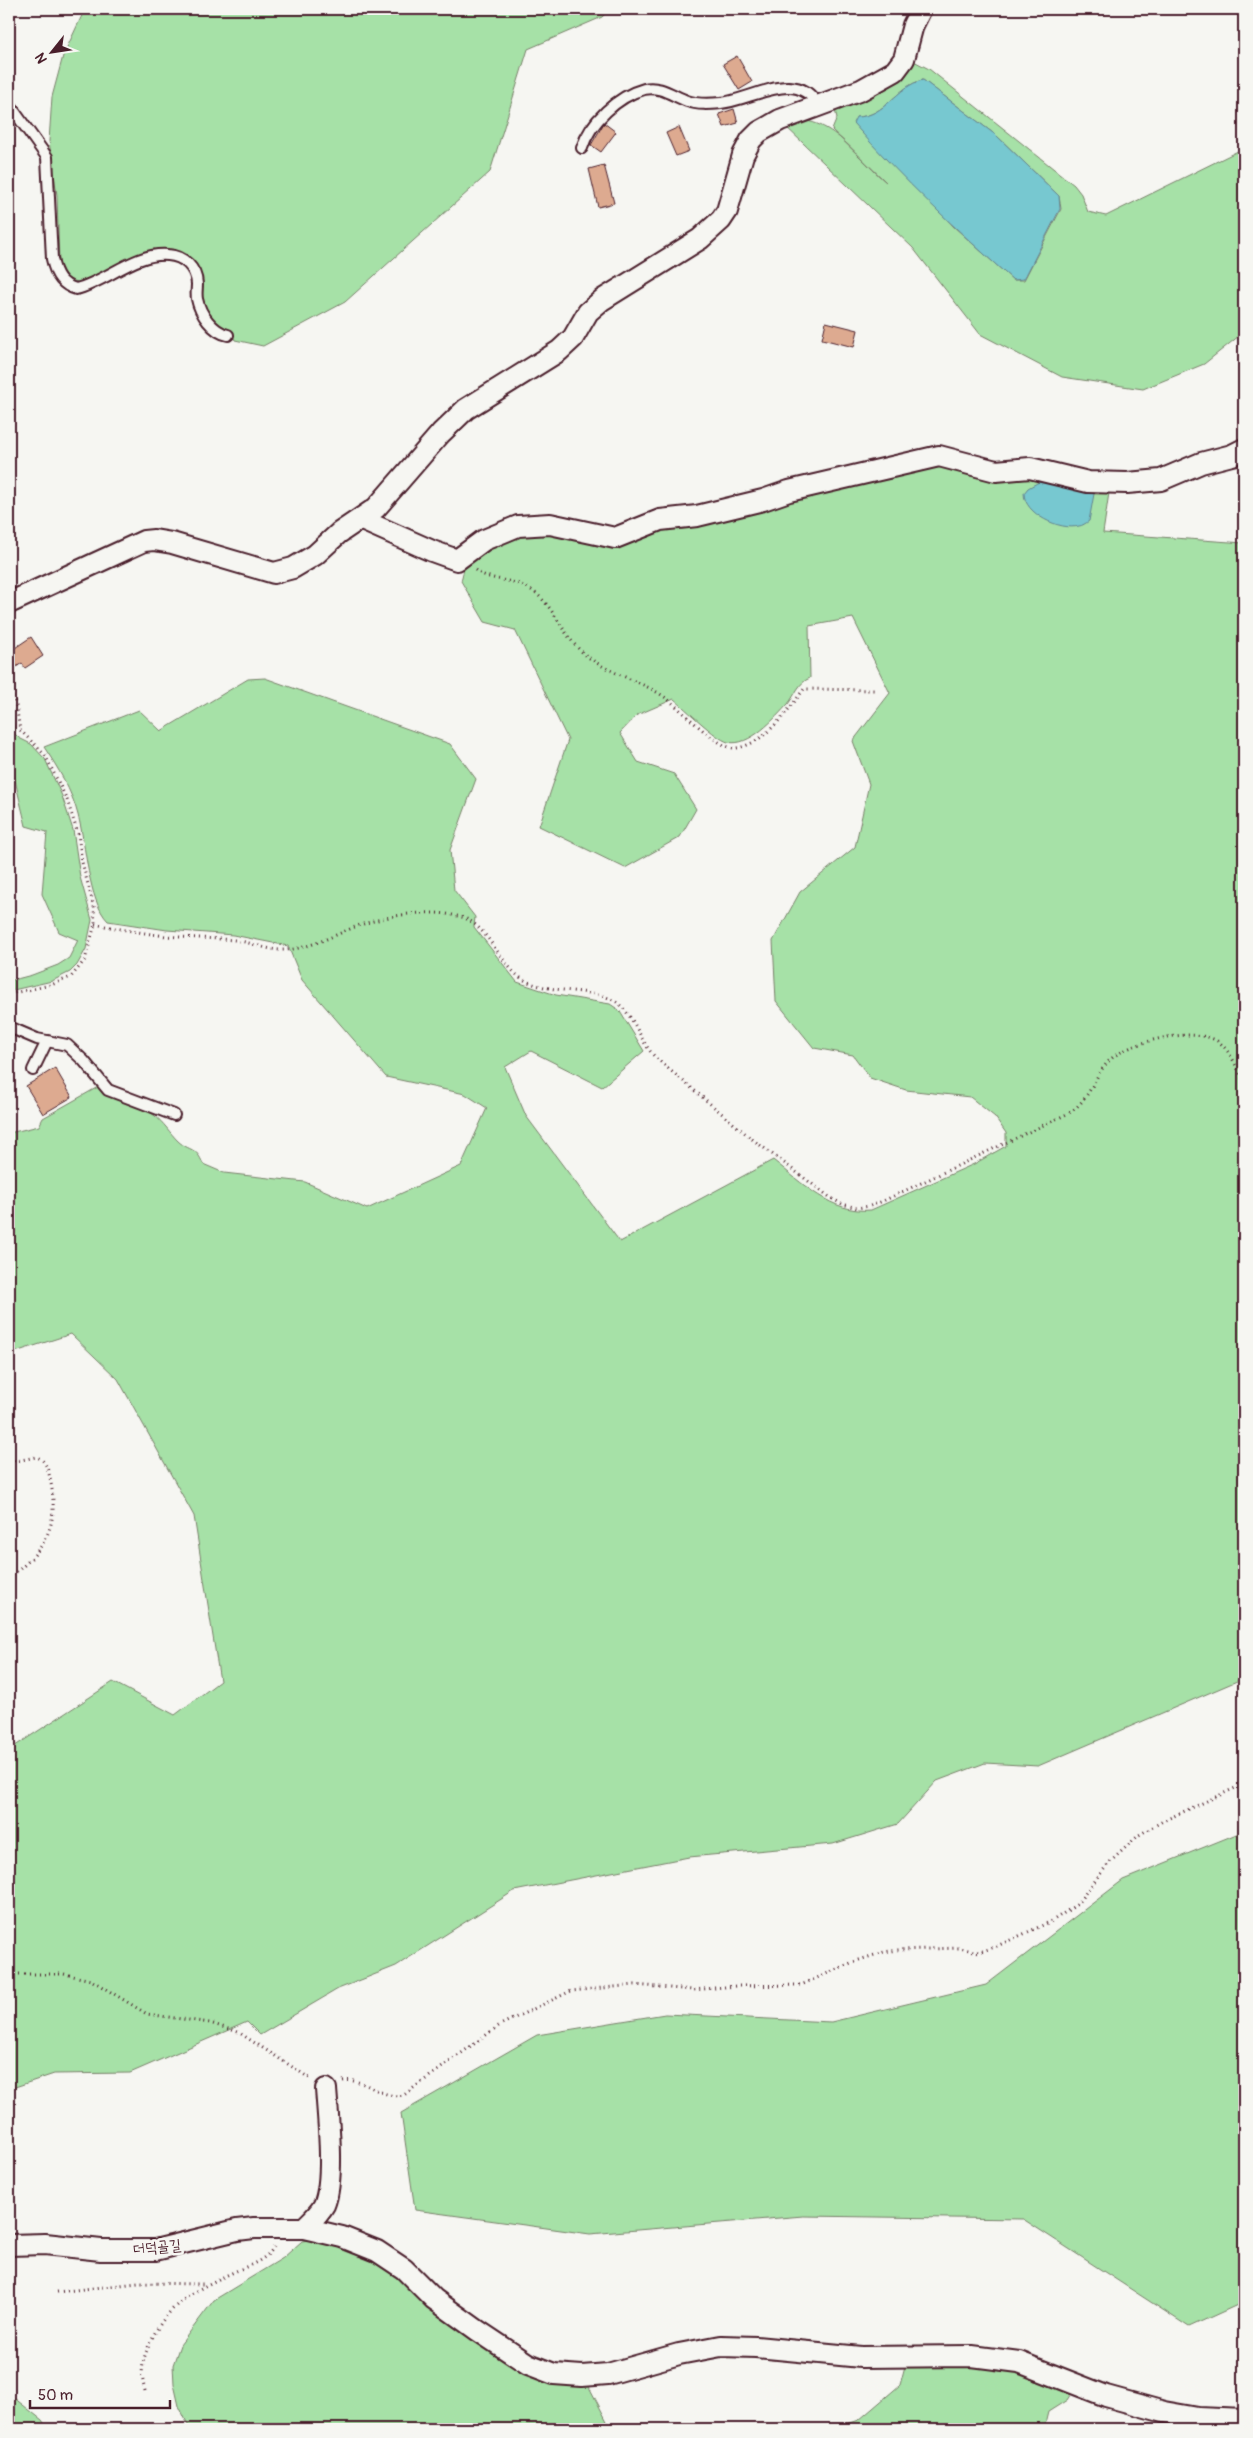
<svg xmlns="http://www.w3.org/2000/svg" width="1253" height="2438" viewBox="0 0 1253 2438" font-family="Pangolin,'Poor Story',sans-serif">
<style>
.green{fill:#a6e1a7;stroke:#788069;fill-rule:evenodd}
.water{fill:#77c8d0;stroke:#65848e}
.building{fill:#ddaa90;stroke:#4a1f2b}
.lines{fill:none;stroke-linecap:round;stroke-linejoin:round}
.lane-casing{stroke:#4a1f2b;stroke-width:14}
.street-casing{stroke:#4a1f2b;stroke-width:24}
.path{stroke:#4a1f2b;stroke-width:3;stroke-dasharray:1 4;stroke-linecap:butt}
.lane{stroke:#f6f6f2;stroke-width:10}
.street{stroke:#f6f6f2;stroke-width:20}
.labels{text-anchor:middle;stroke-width:5;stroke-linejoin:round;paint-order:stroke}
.street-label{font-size:15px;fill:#4a1f2b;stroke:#f6f6f2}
</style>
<rect width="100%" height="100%" fill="#f6f6f2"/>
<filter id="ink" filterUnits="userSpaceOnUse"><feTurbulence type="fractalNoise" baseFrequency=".02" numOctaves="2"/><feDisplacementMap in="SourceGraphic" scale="10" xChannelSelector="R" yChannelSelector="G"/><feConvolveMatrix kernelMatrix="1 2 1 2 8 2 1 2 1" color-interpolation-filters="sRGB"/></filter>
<g filter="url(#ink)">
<g class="green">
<path d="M85 9H610L602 17 528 49 490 172 345 302 263 346 235 340 232 334 223 332 203 309 200 286 176 252 82 283 70 280 65 275 59 263 57 195 49 141 52 97 63 56Z"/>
<path d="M908 58 929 69 1074 185 1081 194 1088 212 1106 216 1244 148V332L1204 364 1143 389 1062 377 980 334 913 248 782 123C827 108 857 158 886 182L832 130 837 118 835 110 839 104ZM923 80 997 136 1059 196 1061 209 1024 280H1013L953 226 856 117C886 117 896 86 923 80Z"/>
<path d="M934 462 1110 486 1103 533 1244 543V1678L1038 1766 985 1763 937 1781 898 1824 833 1844 689 1857 514 1891 396 1966 338 1989 260 2035 247 2022 130 2073 54 2074 9 2089V1750L113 1682 175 1715 220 1681 194 1516 118 1379 71 1334 9 1354V1133L39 1126 43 1118 98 1087C114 1102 137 1103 154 1115 164 1123 170 1133 178 1141 190 1152 196 1146 203 1164L224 1173 305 1182 367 1209 461 1166 487 1108 465 1094 386 1077 302 980 288 946 233 935 167 930 108 921C88 901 86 844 78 815 72 791 58 768 44 747L139 710 161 731 248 679 265 678 450 744 476 779 450 850 454 890 475 917 474 927 517 982 556 995 610 1004 619 1010 644 1051 602 1087 531 1051 505 1067 526 1116 620 1242 773 1160C802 1183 832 1214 871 1210L974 1164 1006 1146V1133L995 1117 970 1097 906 1090 870 1078 853 1055 814 1048 776 1001 773 941 800 892 855 847 869 784 853 741 890 693 853 618 809 626 810 678C798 683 796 694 788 704 776 717 749 748 728 742 716 739 686 709 674 699L637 715 620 733 638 762 674 774 696 809 680 837 625 868 539 826 568 740 515 630 485 622 461 581 464 569 471 557 507 534H579L655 527ZM1039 482 1058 487 1089 521Z"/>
<path d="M12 709 15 734 19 738 31 744 45 759 62 796 73 830 80 877 92 920 86 949 77 965 70 972 52 981 9 991V981L32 975 58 965 69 958 78 940 59 932 42 894 47 832 26 826C20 799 0 732 12 709Z"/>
<path d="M1244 1831V2302L1189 2327 1023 2219 803 2216 590 2234 415 2210 401 2113 537 2035 665 2014 831 2022 986 1985 1123 1880Z"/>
<path d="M315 2239 336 2244 375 2259 502 2355 587 2383 610 2427H649L652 2429H190L179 2406 174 2384 173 2365 180 2345 214 2300 283 2258 302 2241Z"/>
<path d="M937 2364 1019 2368 1074 2389 1067 2400 1048 2412 1045 2424 1047 2429H833L859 2420 900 2385 905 2366Z"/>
<path d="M9 2394 42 2420 48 2429H9Z"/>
</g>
<g class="water">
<path d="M923 80 997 136 1059 196 1060 209 1024 279 1013 280C957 230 902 179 853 123L856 117C886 117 896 86 923 80Z"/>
<path d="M1039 482 1092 491 1094 494 1089 521C1086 523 1082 526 1079 526 1060 531 1024 514 1024 493L1028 488Z"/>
</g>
<g class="building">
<path d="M737 56 752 82 739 90 723 64Z"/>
<path d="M734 109 738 123 724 127 719 114Z"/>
<path d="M604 123 616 132 601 152 591 145Z"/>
<path d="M679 127 689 151 676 156 666 133Z"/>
<path d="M604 165 614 203 598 207 589 169Z"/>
<path d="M826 322 858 330 854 347 822 339Z"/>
<path d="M31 637 43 656 25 668 22 663 9 672V652Z"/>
<path d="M55 1068 72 1097 43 1114 26 1086Z"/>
</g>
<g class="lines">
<g class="lane-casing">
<g id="lane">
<path d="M9 104 47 157 52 259C55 274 61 285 76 289 106 282 135 252 168 255 184 256 196 268 197 284 197 289 196 294 197 299 200 314 213 332 228 335"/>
<path d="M582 148C590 122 618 96 644 89 660 85 673 96 687 101 698 105 710 104 721 103 752 100 798 67 818 106"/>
<path d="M9 1027 37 1039 67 1045 84 1061 108 1090 174 1115"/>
<path d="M33 1070 47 1041"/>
</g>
</g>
<g class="street-casing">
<g id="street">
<path d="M362 520 432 551 457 560 484 540 518 526 550 524 615 538 660 520 697 516 763 500 789 491 939 456 996 471 1030 468 1088 482 1127 483 1161 480 1201 463 1232 455 1244 449"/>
<path d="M9 603 144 541 154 540 172 543 274 573 293 568 315 555 339 533 376 508 441 433 466 409 559 351 573 338 588 312 602 300 700 239 721 220 727 211 743 155 751 140 759 132 780 120 861 90 895 71 904 59 913 25 921 9"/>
<path d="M304 2228C311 2221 319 2214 324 2205 335 2179 328 2118 326 2089"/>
<path d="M9 2245 45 2244 101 2250H155L237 2230 254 2228H304L342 2237 377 2251 404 2269 434 2299 477 2330 528 2364 554 2374 582 2376 608 2374 679 2354 721 2346 756 2347 861 2357 972 2356 1019 2362 1106 2396 1164 2412 1198 2418 1244 2420"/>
</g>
</g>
<g class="path">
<path d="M475 570C491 582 511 578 528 588 553 602 561 633 581 651 605 674 644 680 670 701 684 712 720 751 737 748 766 743 788 710 804 689L876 690"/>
<path d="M9 687 16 705 20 730 45 755 67 800 78 834 82 862 94 907 95 924 85 960 71 977 51 985 9 994"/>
<path d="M95 924C119 929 142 933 166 936 189 938 211 938 234 940 251 942 268 951 285 950 312 948 336 934 360 925 391 915 429 908 461 917 486 923 500 964 521 978 549 996 592 986 616 1002 635 1015 640 1043 657 1059L752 1139 831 1198 842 1204 857 1208 870 1206 883 1201 1069 1113C1093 1097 1093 1075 1111 1059 1131 1041 1198 1025 1220 1043 1231 1052 1238 1070 1244 1082"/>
<path d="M9 1460 16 1461 36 1457C45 1459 48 1469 50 1478 60 1526 46 1549 9 1578"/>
<path d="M9 1974H64L91 1980 147 2014 210 2023 238 2032 311 2079"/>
<path d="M343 2081C365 2077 381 2100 404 2095L500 2025 571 1991 635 1985 693 1990 736 1986 801 1985 853 1962 884 1952 898 1950 959 1948 979 1952 995 1947 1052 1921 1076 1905 1109 1863 1139 1835 1163 1821 1244 1784"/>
<path d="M57 2292 138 2283 206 2284"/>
<path d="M145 2391C140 2372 142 2360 150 2343 168 2302 197 2289 236 2271 250 2265 265 2261 274 2247"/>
</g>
<use href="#lane" class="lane"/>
<use href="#street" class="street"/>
</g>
</g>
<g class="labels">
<g class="street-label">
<text transform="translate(157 2247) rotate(-6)" y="5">더덕골길</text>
</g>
</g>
<rect width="1253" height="2438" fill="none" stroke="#f6f6f2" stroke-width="30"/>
<rect x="15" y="15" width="1223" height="2408" fill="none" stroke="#4a1f2b" stroke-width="2" filter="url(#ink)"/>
<g transform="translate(52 52) rotate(240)" stroke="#f6f6f2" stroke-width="4" paint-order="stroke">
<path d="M0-4L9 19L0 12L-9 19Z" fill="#4a1f2b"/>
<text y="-8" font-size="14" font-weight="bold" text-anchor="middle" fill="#4a1f2b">N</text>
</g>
<path d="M30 2400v8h140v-8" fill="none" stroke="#4a1f2b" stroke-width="2.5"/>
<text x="38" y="2400" font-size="15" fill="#4a1f2b" stroke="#f6f6f2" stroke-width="4" paint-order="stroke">50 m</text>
</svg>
